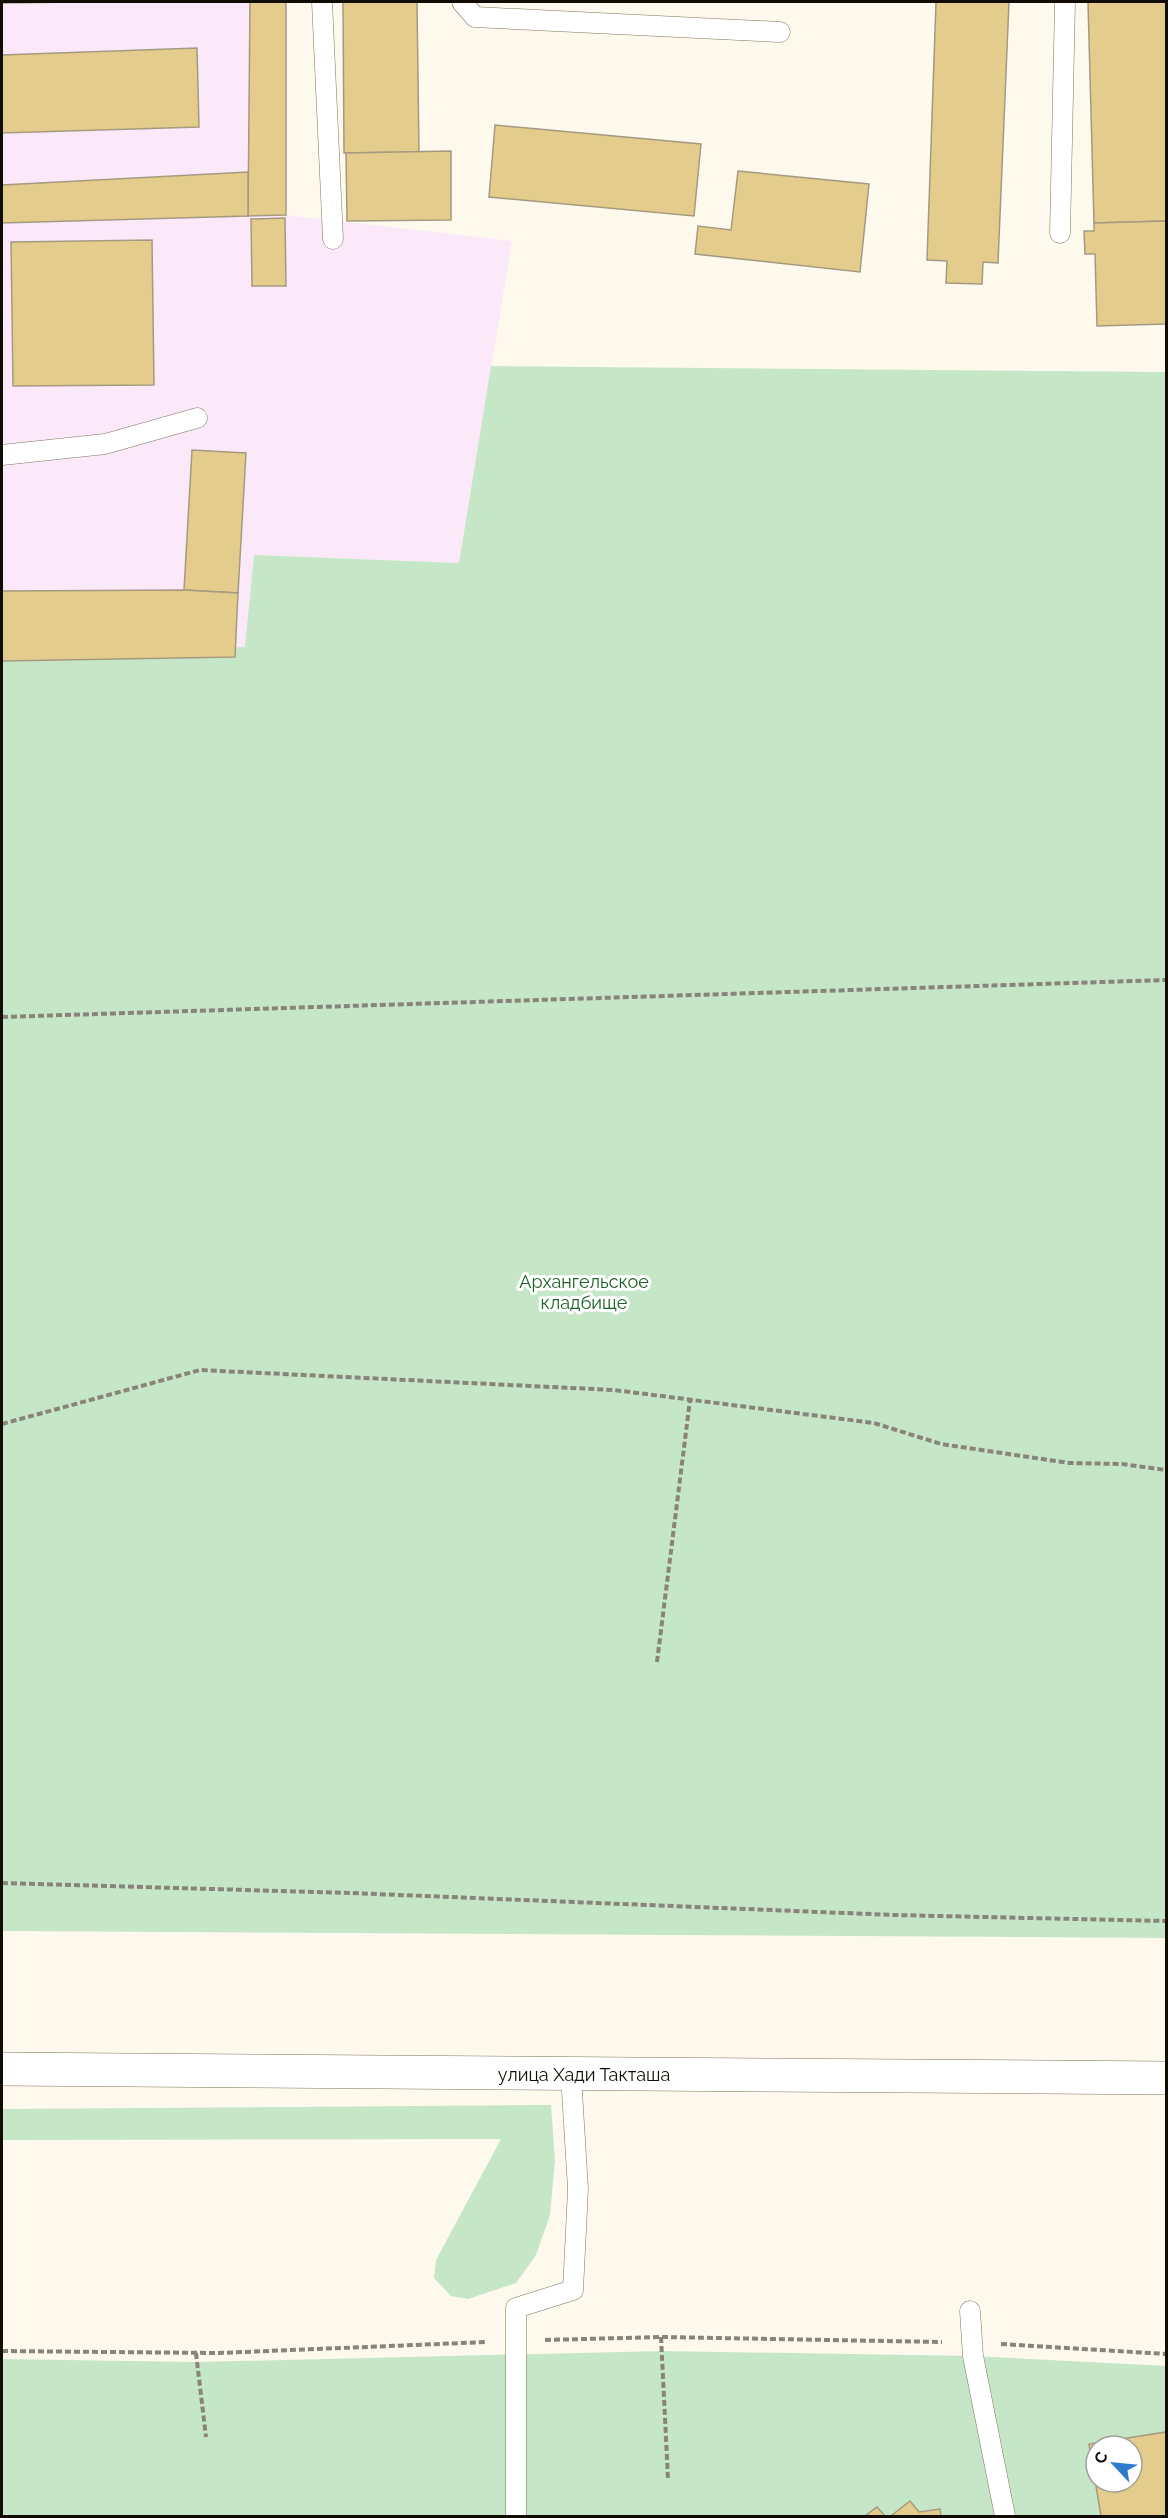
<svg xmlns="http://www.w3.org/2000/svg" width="1168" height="2518" viewBox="0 0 1168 2518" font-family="Raleway,sans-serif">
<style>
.industrial{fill:#fbe9fa}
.green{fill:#c6e7c7;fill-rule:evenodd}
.building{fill:#e4cc8d;stroke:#a59a7f;stroke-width:1.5;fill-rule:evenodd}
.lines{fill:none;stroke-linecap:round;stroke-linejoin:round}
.service-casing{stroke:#7f755a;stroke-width:21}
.tertiary-casing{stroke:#7f755a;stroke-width:34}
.path{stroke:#89847a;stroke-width:4;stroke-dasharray:6 3;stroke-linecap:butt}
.service{stroke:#fff;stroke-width:20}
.tertiary{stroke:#fff;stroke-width:33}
.labels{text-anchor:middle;stroke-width:6;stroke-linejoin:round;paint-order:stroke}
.park-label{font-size:18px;fill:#1d6226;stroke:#fff}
.street-label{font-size:18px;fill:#110d04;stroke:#fff}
</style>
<rect width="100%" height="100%" fill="#fef9ed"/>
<path class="industrial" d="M2 2H286V215L512 241 459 563 254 555 246 647 2 654Z"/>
<g class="green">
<path d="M491 366 1166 372V1938L2 1931V654L245 647 254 555 459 563Z"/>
<path d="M551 2105 555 2160 550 2215 536 2255 516 2283 468 2299 451 2296 434 2278 436 2260 501 2139 2 2140V2109Z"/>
<path d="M662 2351 973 2356 1166 2366V2516H2V2359L196 2362ZM1096 2446H1132V2482H1096Z"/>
</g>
<g class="building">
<path d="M2 2H75L2 3Z"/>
<path d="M250 2H286V215L248 216Z"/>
<path d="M343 2H417L419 152 344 153Z"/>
<path d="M936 2H1009L998 263 983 262 982 284 946 283 947 261 927 260Z"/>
<path d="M1088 2H1166V221L1094 223Z"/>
<path d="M197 48 199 127 2 133V55Z"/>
<path d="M495 125 701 144 694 216 489 197Z"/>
<path d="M451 151V220L347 221 346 153Z"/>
<path d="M738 171 869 184 860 272 695 254 698 226 731 230Z"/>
<path d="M248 172V216L2 223V185Z"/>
<path d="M285 218 286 286H252L251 219Z"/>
<path d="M1166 221V324L1097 326 1095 254H1085L1084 231H1094V223Z"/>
<path d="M152 240 154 385 13 386 11 242Z"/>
<path d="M192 450 246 453 238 593 184 590Z"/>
<path d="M184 590 238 593 235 657 2 661V591Z"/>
<path d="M1166 2432V2516H1101L1089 2444ZM1096 2446H1132V2482H1096Z"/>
<path d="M910 2501 919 2512 940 2509 941 2516H891Z"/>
<path d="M877 2507 885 2516H865Z"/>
</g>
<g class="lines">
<g class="service-casing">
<g id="service">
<path d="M322 2 333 239"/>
<path d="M462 2 475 17 780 32"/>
<path d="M1060 233 1065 2"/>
<path d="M2 455 105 444 197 418"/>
<path d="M970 2311 973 2356 1005 2516"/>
<path d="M516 2516V2308L573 2290 578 2189 571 2075"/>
</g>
</g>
<g class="tertiary-casing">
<path id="tertiary" d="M2 2069 1166 2078"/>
</g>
<g class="path">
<path d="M2 1017 1166 980"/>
<path d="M2 1424 200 1370 614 1390 874 1423 941 1444 1069 1463 1122 1464 1166 1470"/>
<path d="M657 1662 690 1400"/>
<path d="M2 1883 351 1893 894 1915 1166 1921"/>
<path d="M661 2337 668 2479"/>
<path d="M545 2340 661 2337 942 2342"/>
<path d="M1001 2344 1166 2354"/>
<path d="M2 2351 219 2353 487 2342"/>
<path d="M196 2353 206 2437"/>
</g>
<use href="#service" class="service"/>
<use href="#tertiary" class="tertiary"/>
</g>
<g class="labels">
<g class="park-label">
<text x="584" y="1288">Архангельское<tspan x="584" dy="21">кладбище</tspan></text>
</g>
<g class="street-label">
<text x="584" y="2081">улица Хади Такташа</text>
</g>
</g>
<rect width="1168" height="2518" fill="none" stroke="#110d04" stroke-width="6"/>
<g transform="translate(1114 2464) rotate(296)"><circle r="28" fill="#ffffff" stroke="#a09e9b" stroke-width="1.5"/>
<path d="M0-4.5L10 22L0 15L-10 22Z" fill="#2f7bcc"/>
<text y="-9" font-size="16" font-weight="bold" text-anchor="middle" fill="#110d04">С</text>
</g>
</svg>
